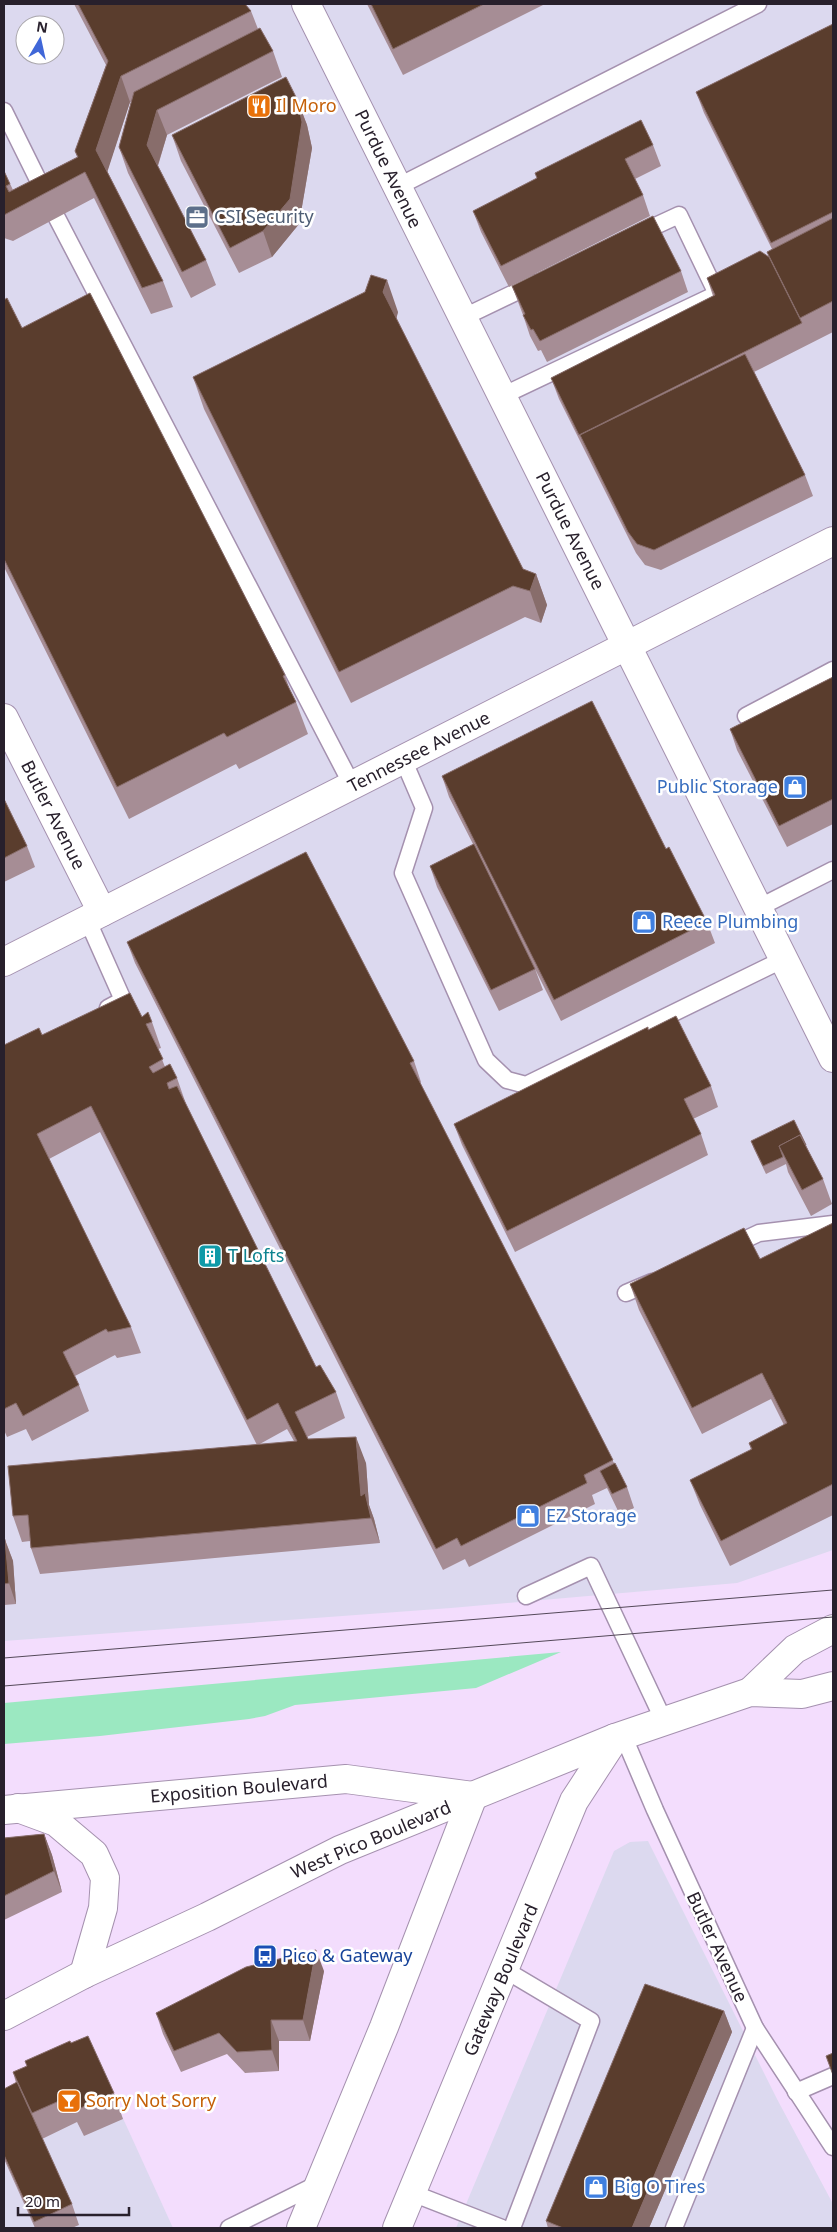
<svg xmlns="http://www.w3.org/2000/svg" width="837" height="2232" viewBox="0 0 837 2232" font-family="'Noto Sans',sans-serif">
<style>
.commercial{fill:#dcd9ef;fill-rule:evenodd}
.green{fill:#9be8c1}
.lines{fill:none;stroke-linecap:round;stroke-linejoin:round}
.service-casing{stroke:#a591af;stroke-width:19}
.minor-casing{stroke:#a591af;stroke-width:30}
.secondary-casing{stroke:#a591af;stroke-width:30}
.service{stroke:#fff;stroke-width:16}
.minor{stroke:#fff;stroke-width:28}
.secondary{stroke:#fff;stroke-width:28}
.tram{stroke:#544959;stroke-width:1}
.wall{fill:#a68d95;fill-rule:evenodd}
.shaded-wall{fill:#886d6b}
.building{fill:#5a3d2d;stroke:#886d6b}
.labels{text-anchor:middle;stroke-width:5;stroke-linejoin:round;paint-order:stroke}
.food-label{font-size:18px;fill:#c56008;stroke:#fff;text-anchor:start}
.street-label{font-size:18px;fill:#28202c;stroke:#fff}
.service-label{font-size:18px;fill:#4e5e75;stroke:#fff;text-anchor:start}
.shop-label{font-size:18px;fill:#366cbe;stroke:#fff;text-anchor:start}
.culture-label{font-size:18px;fill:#0d838f;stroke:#fff;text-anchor:start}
.transit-label{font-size:18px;fill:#164399;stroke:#fff;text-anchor:start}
</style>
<rect width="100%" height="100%" fill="#f3ddfd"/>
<g class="commercial">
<path d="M4 4H833V1550L737 1583 451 1608 4 1641ZM25 25H55V55H25Z"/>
<path d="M648 1841 777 2099 833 2204V2228H456L614 1851 630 1842Z"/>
<path d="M95 2057 173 2228H4V2103Z"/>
</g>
<path class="green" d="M561 1652 476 1688 295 1705 265 1716 249 1719 100 1736 4 1744V1703Z"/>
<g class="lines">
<g class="service-casing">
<g id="service">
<path d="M4 111 47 198"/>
<path d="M397 187 758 4"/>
<path d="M57 218 352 785"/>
<path d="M462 318 535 283"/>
<path d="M502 396 717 294 679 215 638 234"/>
<path d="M746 716 833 670"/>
<path d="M403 759 424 808 403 873 486 1060 507 1080 526 1085 784 959"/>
<path d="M758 908 833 870"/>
<path d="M87 919 123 1000 108 1008"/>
<path d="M729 1247 759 1233 833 1224"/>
<path d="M626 1293 652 1282"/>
<path d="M526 1596 591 1566 664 1721"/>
<path d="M623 1735 655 1810 755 2028 833 2147"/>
<path d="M505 1970 591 2021 512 2228"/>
<path d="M796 2092 833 2076"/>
<path d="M412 2193 502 2228"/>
<path d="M229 2228 320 2183"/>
<path d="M674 2228 755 2028"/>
</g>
</g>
<g class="minor-casing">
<g id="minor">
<path d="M306 4 833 1058"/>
<path d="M4 718 102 912"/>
<path d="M4 962 833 541"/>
<path d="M4 1810 346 1779 473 1796"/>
</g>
</g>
<g class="secondary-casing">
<g id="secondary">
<path d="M750 1692 795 1649 833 1629"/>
<path d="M18 1808 56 1822 94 1854 105 1878 103 1908 84 1974"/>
<path d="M4 2016 84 1974 207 1917 340 1850 615 1738 750 1692 802 1694 833 1686"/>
<path d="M301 2228 384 2027 473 1796"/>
<path d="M397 2228 574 1801 615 1738"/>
</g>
</g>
<use href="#service" class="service"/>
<use href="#minor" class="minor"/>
<use href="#secondary" class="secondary"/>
<g class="tram">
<path d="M4 1658 833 1590"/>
<path d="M4 1686 833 1617"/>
</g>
</g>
<g class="wall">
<path d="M74 4H245L251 11 258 29 273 51 282 77 167 135 158 166 206 260 216 285 191 298 128 173 119 147 131 102H130L107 171 163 281 173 307 151 314 94 198 13 241 4 238V171L13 190 77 157 75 151 106 65Z"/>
<path d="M367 4H545L403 75Z"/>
<path d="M833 24V332L754 372 805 475 813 496 661 570 645 565 636 553 559 399 551 378 713 296 707 278 769 257 767 252 772 249 704 113 696 92Z"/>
<path d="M297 99 307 125 312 148 299 224 272 257 239 273 181 161 172 135Z"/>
<path d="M653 145 661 166 635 179 643 195 650 216 509 287 481 232 473 211Z"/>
<path d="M681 271 688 292 547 362 541 350 538 351 530 336 523 315 512 286Z"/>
<path d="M4 300 22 328 285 675 290 691 296 702 308 734 239 769 236 764 129 819 4 567Z"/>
<path d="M398 312 396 318 523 569 536 574 547 605 541 623 525 617 351 703 204 409 193 377Z"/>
<path d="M833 677V824L787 847 737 750 730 729Z"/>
<path d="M442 776 666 849 707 922 715 943 561 1021 530 959 535 969 543 990 499 1011 437 887 430 866 473 844 449 797Z"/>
<path d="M4 799 27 846 35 867 4 882Z"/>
<path d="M127 942 414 1061 421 1082 420 1083 614 1463 627 1487 634 1508 620 1515 607 1488 592 1495 595 1504 469 1567 465 1559 443 1570 135 963Z"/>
<path d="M142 1017 152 1022 161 1048 158 1049 165 1067 177 1078 186 1104 316 1367 336 1392 345 1418 307 1437 308 1439 366 1463 369 1505 374 1519 380 1543 40 1574 31 1548 30 1541 22 1542 13 1516 257 1445 100 1132 49 1159 131 1327 141 1353 117 1358 115 1355 75 1376 79 1385 89 1411 32 1441 26 1429 7 1437 4 1430V1045L42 1035ZM287 1429 294 1441 258 1445Z"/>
<path d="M649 1029 711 1086 718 1107 693 1119 701 1134 708 1155 515 1252 462 1145 454 1124Z"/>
<path d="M751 1141 806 1145 809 1152 823 1179 832 1204 811 1216 788 1172 786 1164 766 1174 754 1149Z"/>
<path d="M833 1223V1515L730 1566 700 1505 690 1480 751 1450 749 1443 784 1425 771 1399 702 1434 639 1310 630 1284 760 1259Z"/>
<path d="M4 1537 13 1561 16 1604 4 1605Z"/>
<path d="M44 1834 52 1855 62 1892 4 1920V1838Z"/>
<path d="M324 1971 310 2041H279V2071L245 2073 227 2054 181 2072 163 2034 156 2013Z"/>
<path d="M724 2011 732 2032 649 2228H548L546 2221Z"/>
<path d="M13 2072 114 2093 123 2119 84 2136 77 2122 42 2139 72 2204 79 2225 72 2228H35L4 2159V2089L16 2083Z"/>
</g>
<g class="shaded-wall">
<path d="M121 76 130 102 106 176 96 150Z"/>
<path d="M297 99 307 125 312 148 299 224 272 257 263 231Z"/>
<path d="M157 110 167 135 156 171 147 145Z"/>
<path d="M387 280 398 312 395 324 383 292Z"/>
<path d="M536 574 547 605 541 623 530 591Z"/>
<path d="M356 1437 366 1463 369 1505 374 1519 380 1543 371 1518 361 1496Z"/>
<path d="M5 1540 13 1561 16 1604 9 1583Z"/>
<path d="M44 1834 52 1855 62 1892 54 1871Z"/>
<path d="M316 1950 324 1971 310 2041 303 2020Z"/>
<path d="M724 2011 732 2032 649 2228H632Z"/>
<path d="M271 2020 279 2041V2071L272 2050Z"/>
</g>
<g class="building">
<path d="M78 4H245L251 11 121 76 96 150 163 281 142 288 85 172 4 215V171L10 184 6 186 9 192 78 157 75 151 108 61Z"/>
<path d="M371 4H484L393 49Z"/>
<path d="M833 24V212L771 243 696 92Z"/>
<path d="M260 28 273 51 157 110 147 145 206 260 182 272 119 147 134 92Z"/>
<path d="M286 77 297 99 302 122 290 199 263 231 230 248 172 135Z"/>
<path d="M641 120 653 145 625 159 643 195 501 266 473 211 537 178 535 173Z"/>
<path d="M653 216 681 271 540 341 533 329 531 330 523 315 525 314 512 286Z"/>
<path d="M833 218V301L800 318 767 252Z"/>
<path d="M760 251 769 257 802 323 579 435 551 378 715 295 707 278Z"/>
<path d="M371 275 387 280 383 292 523 569 536 574 530 591 513 586 339 672 193 377 365 292Z"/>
<path d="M90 293 285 675 283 676 296 702 227 737 224 733 117 787 4 559V300L7 298 22 328Z"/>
<path d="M745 354 805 475 654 550 637 544 628 532 580 435Z"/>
<path d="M833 677V799L779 826 730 729Z"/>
<path d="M592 701 666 849 669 847 707 922 554 1000 442 776Z"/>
<path d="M4 799 27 846 4 858Z"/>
<path d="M474 844 535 969 491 990 430 866Z"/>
<path d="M306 852 414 1061 410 1063 613 1460 584 1475 587 1483 461 1546 457 1538 436 1549 127 942Z"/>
<path d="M130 993 142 1017 148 1012 152 1022 146 1024 163 1059 149 1067 153 1073 170 1064 177 1078 167 1083 169 1089 177 1086 316 1367 320 1365 336 1392 295 1412 308 1439 356 1437 361 1496 365 1493 371 1518 31 1548 28 1515 13 1516 8 1466 297 1441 278 1403 247 1420 91 1106 37 1134 131 1327 108 1332 106 1329 63 1352 79 1385 23 1416 16 1403 4 1409V1045L39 1028 42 1035Z"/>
<path d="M676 1016 711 1086 684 1099 701 1134 507 1231 454 1124 648 1027V1030Z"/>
<path d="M794 1120 806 1145H805L800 1135 779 1146 783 1157 763 1166 751 1141Z"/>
<path d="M800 1135 823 1179 802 1190 779 1146Z"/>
<path d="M833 1223V1484L721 1541 690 1480 752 1449 749 1443 787 1423 762 1373 692 1408 630 1284 744 1228 760 1259Z"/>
<path d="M615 1463 627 1487 612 1494 600 1471Z"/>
<path d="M4 1537 5 1540 9 1583 4 1584Z"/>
<path d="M44 1834 54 1871 4 1896V1838Z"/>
<path d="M316 1950 303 2020H271L272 2050 237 2052 219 2033 174 2051 156 2013 246 1967Z"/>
<path d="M645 1984 724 2011 632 2228H563L546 2221Z"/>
<path d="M88 2036 114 2093 74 2111 68 2097 32 2113 13 2072 27 2066 25 2061 70 2041 71 2043Z"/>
<path d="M833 2053V2075L826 2056Z"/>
<path d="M17 2082 72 2204 34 2222 4 2155V2089Z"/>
</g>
<defs>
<g id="restaurant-square" transform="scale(1.25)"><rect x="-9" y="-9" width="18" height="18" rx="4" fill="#e8710a" stroke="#fff"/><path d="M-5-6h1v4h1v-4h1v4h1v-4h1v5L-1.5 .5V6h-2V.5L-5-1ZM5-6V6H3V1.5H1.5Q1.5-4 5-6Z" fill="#fff"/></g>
<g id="office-square" transform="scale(1.25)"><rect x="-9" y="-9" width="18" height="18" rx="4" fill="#5c6f8a" stroke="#fff"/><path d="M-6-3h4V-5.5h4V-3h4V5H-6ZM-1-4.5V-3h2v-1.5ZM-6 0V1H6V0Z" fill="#fff"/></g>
<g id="shop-square" transform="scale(1.25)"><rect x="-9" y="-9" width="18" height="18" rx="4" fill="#3f7fe0" stroke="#fff"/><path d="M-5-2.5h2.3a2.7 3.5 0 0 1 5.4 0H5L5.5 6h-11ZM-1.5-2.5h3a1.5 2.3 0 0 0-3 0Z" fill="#fff"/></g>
<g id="building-square" transform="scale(1.25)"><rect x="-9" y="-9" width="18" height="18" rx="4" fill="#0f9aa8" stroke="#fff"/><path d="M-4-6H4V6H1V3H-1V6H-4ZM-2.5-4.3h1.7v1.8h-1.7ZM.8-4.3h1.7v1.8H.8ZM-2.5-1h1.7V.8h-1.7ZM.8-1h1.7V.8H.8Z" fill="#fff"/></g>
<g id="bus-square" transform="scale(1.25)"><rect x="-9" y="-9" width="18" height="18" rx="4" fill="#1a4fb4" stroke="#fff"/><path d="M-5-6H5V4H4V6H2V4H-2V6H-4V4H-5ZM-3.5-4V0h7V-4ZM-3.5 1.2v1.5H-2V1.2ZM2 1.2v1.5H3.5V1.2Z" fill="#fff"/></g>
<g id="bar-square" transform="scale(1.25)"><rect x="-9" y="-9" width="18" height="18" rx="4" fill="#e8710a" stroke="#fff"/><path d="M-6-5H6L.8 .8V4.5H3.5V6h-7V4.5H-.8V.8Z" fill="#fff"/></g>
</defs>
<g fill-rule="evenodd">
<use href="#restaurant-square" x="259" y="106"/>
<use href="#office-square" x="197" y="217"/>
<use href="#shop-square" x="795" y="787"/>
<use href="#shop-square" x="644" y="922"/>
<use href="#building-square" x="210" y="1256"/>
<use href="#shop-square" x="528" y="1516"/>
<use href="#bus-square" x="265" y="1956"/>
<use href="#bar-square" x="69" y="2101"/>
<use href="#shop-square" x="596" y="2187"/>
</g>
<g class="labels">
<g class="food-label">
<text x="276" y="112">Il Moro</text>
<text x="86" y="2107">Sorry Not Sorry</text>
</g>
<g class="street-label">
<text transform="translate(388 169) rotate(64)" y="6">Purdue Avenue</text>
<text transform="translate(570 531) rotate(63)" y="6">Purdue Avenue</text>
<text transform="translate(419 752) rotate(-27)" y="6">Tennessee Avenue</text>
<text transform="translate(53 815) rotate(63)" y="6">Butler Avenue</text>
<text transform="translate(239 1789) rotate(-5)" y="6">Exposition Boulevard</text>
<text transform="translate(371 1840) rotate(-23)" y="6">West Pico Boulevard</text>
<text transform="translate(717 1947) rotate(65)" y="6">Butler Avenue</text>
<text transform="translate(501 1980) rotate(-67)" y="6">Gateway Boulevard</text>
</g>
<g class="service-label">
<text x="214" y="223">CSI Security</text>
</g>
<g class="shop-label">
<text x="778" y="793" text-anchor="end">Public Storage</text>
<text x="662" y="928">Reece Plumbing</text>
<text x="546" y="1522">EZ Storage</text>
<text x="614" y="2193">Big O Tires</text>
</g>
<g class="culture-label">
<text x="228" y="1262">T Lofts</text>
</g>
<g class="transit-label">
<text x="282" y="1962">Pico &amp; Gateway</text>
</g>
</g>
<rect width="837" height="2232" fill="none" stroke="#28202c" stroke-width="10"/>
<g transform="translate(40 40) rotate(9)"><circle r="24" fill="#ffffff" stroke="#a9a6ab"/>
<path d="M0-4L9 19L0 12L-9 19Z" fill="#4067d8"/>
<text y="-8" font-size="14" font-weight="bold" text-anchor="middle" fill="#28202c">N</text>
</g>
<path d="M18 2207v8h111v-8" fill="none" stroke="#28202c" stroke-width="2.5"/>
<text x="25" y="2207" font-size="15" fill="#28202c" stroke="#ffffff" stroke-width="4" paint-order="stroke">20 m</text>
</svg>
